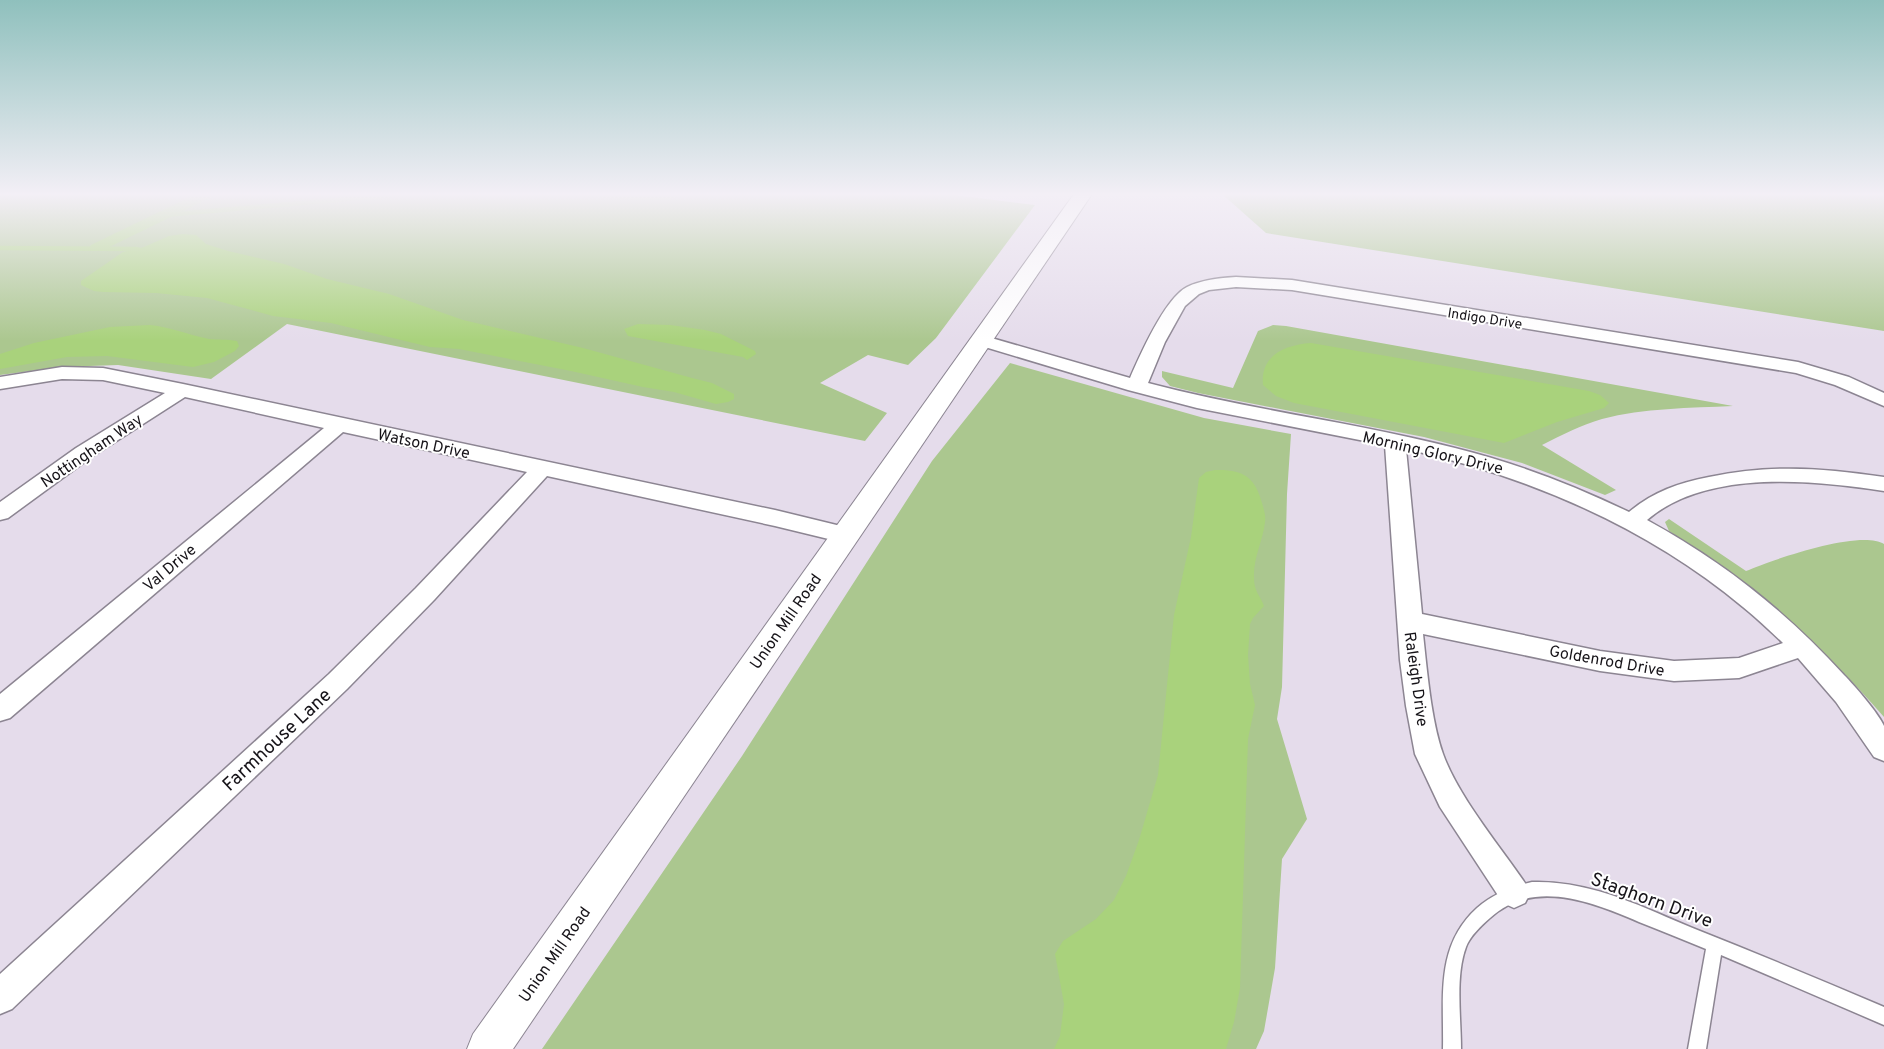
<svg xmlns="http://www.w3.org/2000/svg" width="1884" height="1049" viewBox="0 0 1884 1049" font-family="Overpass,sans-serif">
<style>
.green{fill:#abc78f}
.water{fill:#a9d27c}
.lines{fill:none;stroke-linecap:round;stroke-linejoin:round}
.stream{stroke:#a9d27c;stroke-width:4.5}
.canal{fill:#a9d27c;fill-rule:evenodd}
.service-casing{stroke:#8c8592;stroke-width:3}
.minor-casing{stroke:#8c8592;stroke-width:3}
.tertiary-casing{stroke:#8c8592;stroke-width:2}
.service{fill:#fff;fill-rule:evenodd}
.minor{fill:#fff;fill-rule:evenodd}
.tertiary{fill:#fff;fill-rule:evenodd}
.labels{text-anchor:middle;stroke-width:4;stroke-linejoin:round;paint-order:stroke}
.far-street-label{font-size:14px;fill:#161318;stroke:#fff}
.street-label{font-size:16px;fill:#161318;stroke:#fff}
.near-street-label{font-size:19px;fill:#161318;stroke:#fff}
</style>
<rect width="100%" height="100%" fill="#e5dceb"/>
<g class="green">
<path d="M0 194H947L1035 205 936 338 908 365 868 355 820 383 887 413 865 441 287 324 211 379 118 365 61 367 0 375Z"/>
<path d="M1222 194H1884V331L1266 233Z"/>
<path d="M1273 325 1286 326 1733 406C1690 408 1644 408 1602 419 1581 425 1562 435 1542 445L1616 490 1605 495 1522 463 1424 437 1198 393 1170 386 1162 377V371L1233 388 1258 331Z"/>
<path d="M1010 363 1204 418 1291 434 1287 494 1282 687 1277 719 1307 819 1282 859 1275 968 1264 1031 1256 1049H542L742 756 932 461Z"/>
<path d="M1669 519 1746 571C1772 560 1860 529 1884 544V717C1820 643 1750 586 1669 531L1665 522Z"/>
</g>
<g class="water">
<path d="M183 234 196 235 206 244 228 251 284 264 327 279 389 294 463 320 583 348 692 378 712 383 734 394V399L728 402 716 404 674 392 643 387 571 371 459 349 430 347 331 323 273 316 207 298 156 293 103 292 94 291 81 285V281L123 252 144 247 169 236Z"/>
<path d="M638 324 670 325 705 330 721 334 755 351 756 354 747 360 743 357 628 336 624 329Z"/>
<path d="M150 325C170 327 189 335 209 339 218 340 227 339 237 341L239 346 235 351 214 362 193 367 107 356 67 357 0 369V354L34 343 110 327Z"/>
<path d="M1311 343 1589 391 1600 395 1609 403 1604 408 1557 422 1504 443 1294 403 1276 396 1263 385C1260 355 1285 345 1311 343Z"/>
<path d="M1215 470C1243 469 1255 477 1262 503 1264 510 1266 516 1265 522 1263 541 1253 558 1254 578 1254 592 1260 595 1264 606L1253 618 1250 624 1248 655 1250 684 1255 705 1248 739 1240 988 1234 1022 1226 1049H1054L1060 1036 1064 1004 1055 954 1063 941 1096 919 1114 900 1126 876 1139 840 1158 775 1174 615 1191 537 1199 478 1206 472Z"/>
</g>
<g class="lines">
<g class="stream">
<path d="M531 194H541"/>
<path d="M565 194 661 198 685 194"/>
<path d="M165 215 405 194"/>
<path d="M0 248 136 249 143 251"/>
</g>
<path class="canal" d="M196 194H213L212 197 101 251H91L89 248 91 245Z"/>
<g class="service-casing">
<path id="service" d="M1532 882C1591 880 1642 907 1695 929 1758 954 1821 980 1884 1007V1025L1721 955 1706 1049H1688L1706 949C1684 940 1662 931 1639 922 1592 902 1533 878 1490 918 1481 926 1470 936 1466 947 1455 976 1461 1018 1461 1049H1443C1444 997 1435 946 1477 908 1493 894 1511 887 1532 882Z"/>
</g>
<g class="minor-casing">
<g id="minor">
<path d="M1236 277 1292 280 1798 362 1849 377 1884 393V406L1835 385 1796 373 1292 290 1236 287 1209 290 1199 294 1185 306 1165 342 1148 383C1249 410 1354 422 1455 448 1516 463 1573 485 1629 512 1653 492 1678 483 1709 477 1772 464 1821 468 1884 477V491C1812 480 1706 469 1647 520 1724 562 1785 611 1844 675 1854 685 1879 714 1884 726 1884 735 1884 751 1884 761L1874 757 1836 702 1798 658 1739 678 1674 681 1600 671 1423 634C1427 670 1431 720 1443 754 1458 796 1499 845 1525 883L1530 893 1525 903 1514 908 1503 903 1440 807 1415 754 1406 706 1400 660 1385 445 1197 408 1128 390 975 344 972 340 975 336 981 335 1130 378C1140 355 1165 298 1187 287 1201 280 1219 278 1236 277ZM1406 449C1528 476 1647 527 1743 607 1757 618 1770 631 1783 643L1739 658 1674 661 1600 651 1422 614Z"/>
<path d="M62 367 103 368 183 384 775 510 853 529 856 535 853 541 845 543 775 526 547 476 434 600 347 689 12 1009 0 1014V974L329 674 416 588 527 472 343 432 10 718 0 721V694L324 428 185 397 90 458 8 518 0 520V502L76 448 165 393 103 380 62 379 0 389V377Z"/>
</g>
</g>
<g class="tertiary-casing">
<path id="tertiary" d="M1074 194H1092L513 1049H467L473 1034Z"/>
</g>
<use href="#service" class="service"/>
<use href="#minor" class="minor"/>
<use href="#tertiary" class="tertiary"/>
</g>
<linearGradient id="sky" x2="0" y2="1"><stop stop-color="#8fc0bd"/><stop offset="0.57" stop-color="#f3eff6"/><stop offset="1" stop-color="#f3eff6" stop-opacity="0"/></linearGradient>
<rect width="1884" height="341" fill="url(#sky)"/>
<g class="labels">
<g class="far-street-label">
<text transform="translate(1485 318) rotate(9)" y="5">Indigo Drive</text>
</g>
<g class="street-label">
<text transform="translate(424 443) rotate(12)" y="6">Watson Drive</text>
<text transform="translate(91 450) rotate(-34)" y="6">Nottingham Way</text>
<text transform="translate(1433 452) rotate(13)" y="6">Morning Glory Drive</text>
<text transform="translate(169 567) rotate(-40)" y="6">Val Drive</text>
<text transform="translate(785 621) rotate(-55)" y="6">Union Mill Road</text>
<text transform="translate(1607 660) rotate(10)" y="6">Goldenrod Drive</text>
<text transform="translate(1417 679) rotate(82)" y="6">Raleigh Drive</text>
<text transform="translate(554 954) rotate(-55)" y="6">Union Mill Road</text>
</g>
<g class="near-street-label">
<text transform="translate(276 739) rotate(-43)" y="7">Farmhouse Lane</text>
<text transform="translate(1652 899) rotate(20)" y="7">Staghorn Drive</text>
</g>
</g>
</svg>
